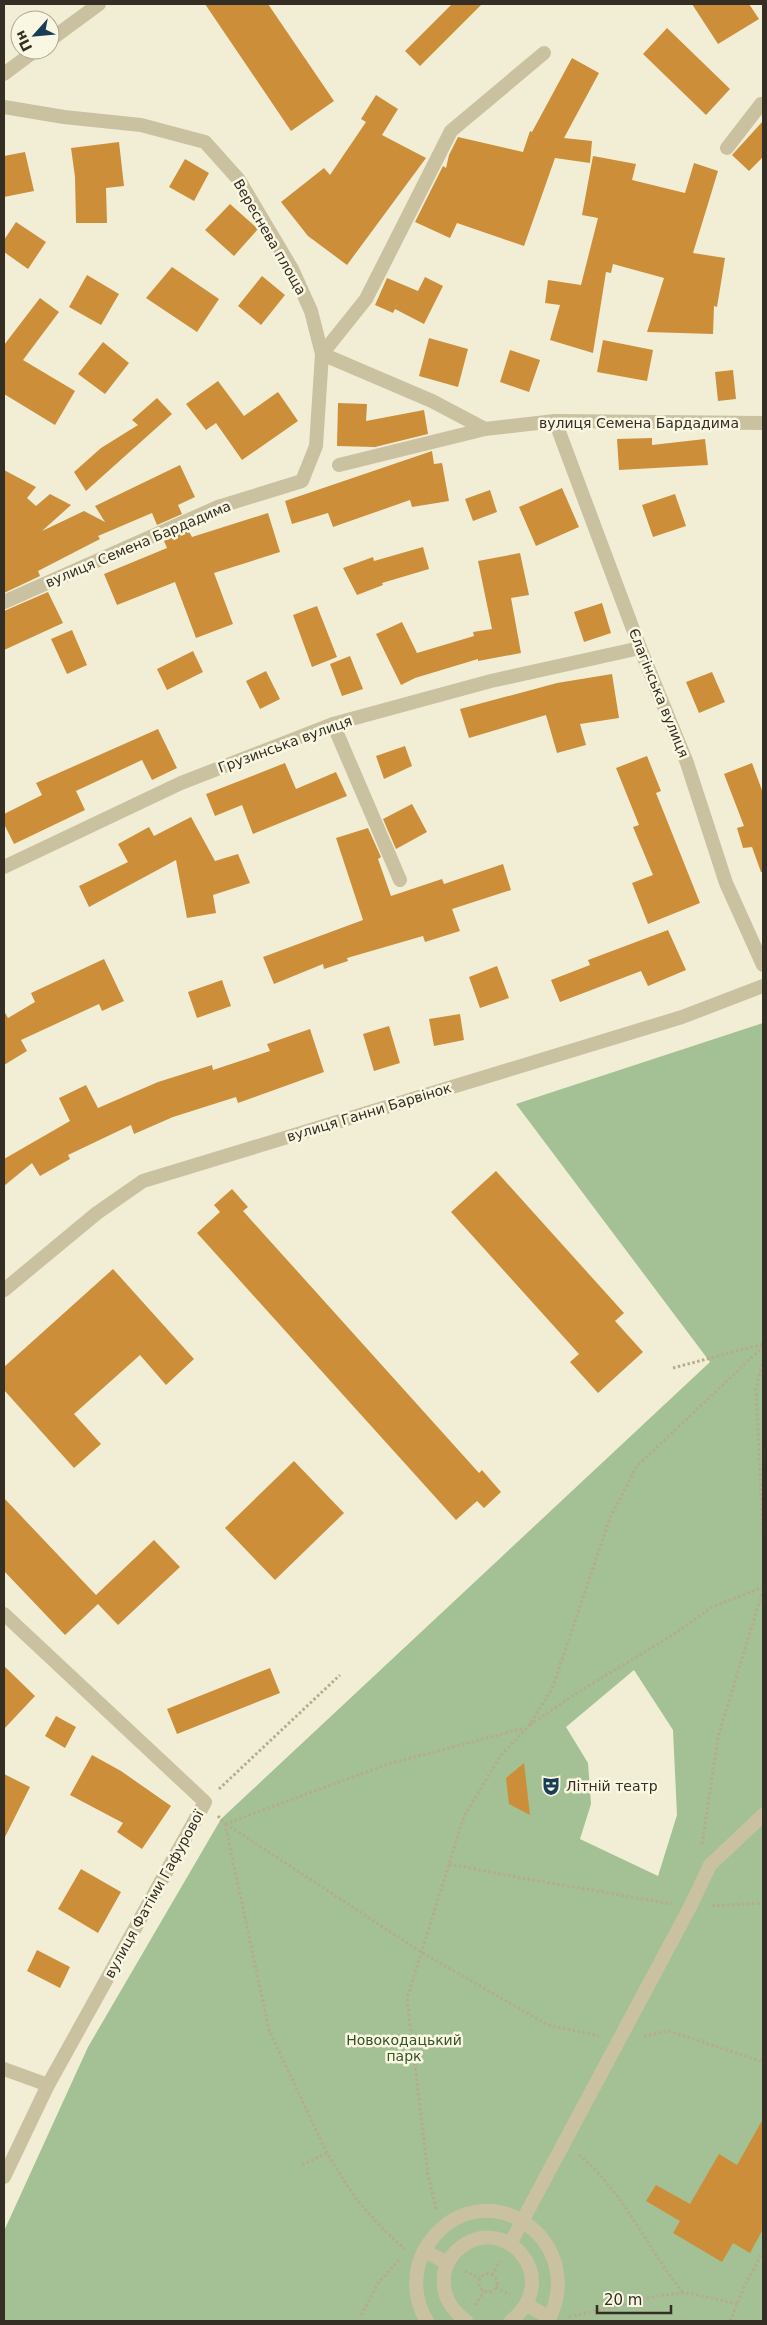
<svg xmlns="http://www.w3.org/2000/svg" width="767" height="2325" viewBox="0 0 767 2325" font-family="'DejaVu Sans',sans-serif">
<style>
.green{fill:#a3c195;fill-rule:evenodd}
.building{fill:#cc8e39}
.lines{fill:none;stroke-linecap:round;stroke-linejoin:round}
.path{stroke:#b5ac8c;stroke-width:3;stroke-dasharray:2.5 2.5;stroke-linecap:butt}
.service{stroke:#cac1a1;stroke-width:14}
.pedestrian{stroke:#cac1a1;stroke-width:14}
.minor{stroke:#cac1a1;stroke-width:14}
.labels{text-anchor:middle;stroke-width:5;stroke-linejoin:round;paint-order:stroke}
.street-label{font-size:14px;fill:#342e24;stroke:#f9f7e1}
.poi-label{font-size:14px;fill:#342e24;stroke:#f9f7e1;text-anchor:start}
.park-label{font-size:14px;fill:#345327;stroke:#f9f7e1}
</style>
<rect width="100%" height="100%" fill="#f2eed5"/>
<path class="green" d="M763 1023V2321H4V2231L88 2047 221 1819 710 1362 516 1104ZM634 1670 673 1730 677 1815 658 1876 580 1839 591 1804 588 1763 566 1727Z"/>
<g class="building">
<path d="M205 4H268L334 101 291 131Z"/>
<path d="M452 4H482L420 66 405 51Z"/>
<path d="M692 4H749L759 19 718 44Z"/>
<path d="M667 28 730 89 706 115 643 54Z"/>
<path d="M572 58 599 73 564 138 592 141 590 163 555 158 524 246 457 223 450 238 415 222 443 166 446 168 449 155 458 137 523 152 530 131 532 132Z"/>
<path d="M376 95 398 109 382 135 426 158 347 265 308 236 281 202 324 168 330 175 366 122 361 119Z"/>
<path d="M763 121V157L749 171 732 155Z"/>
<path d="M119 142 124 186 106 188 107 223H76L75 177 71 148Z"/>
<path d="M25 152 34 191 4 197V156Z"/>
<path d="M593 156 636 164 632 180 685 193 694 163 718 171 693 253 725 258 717 307 714 306 713 334 647 332 664 278 613 264 611 273 606 272 593 353 550 340 560 305 545 303 548 280 581 285 598 218 582 215Z"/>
<path d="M185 159 209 173 194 201 169 187Z"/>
<path d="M230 204 258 229 234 256 205 230Z"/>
<path d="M16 222 46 242 28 269 4 252V240Z"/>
<path d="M172 267 219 299 197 332 146 298Z"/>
<path d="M87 275 119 294 101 325 69 307Z"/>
<path d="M262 276 285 295 261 325 238 306Z"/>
<path d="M425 277 443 286 424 324 395 309 393 313 375 305 387 278 418 291Z"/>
<path d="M40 298 59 312 23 360 75 391 55 425 4 394V345Z"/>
<path d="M429 338 468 349 458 387 419 376Z"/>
<path d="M603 340 653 350 647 381 597 372Z"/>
<path d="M103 342 129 363 105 394 78 374Z"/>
<path d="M510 350 540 360 529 392 500 382Z"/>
<path d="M733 370 736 399 718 401 715 372Z"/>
<path d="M218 381 244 416 278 392 298 421 242 460 216 423 206 430 186 404Z"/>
<path d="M157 398 172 414 86 491 74 472 101 448 138 425 132 420Z"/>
<path d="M338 403 367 404 366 421 424 410 428 434 375 447 337 446Z"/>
<path d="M652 438V445L705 439 708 465 619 470 617 439Z"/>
<path d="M432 451 434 464 442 463 449 501 412 507 410 500 333 527 328 513 292 524 285 501Z"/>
<path d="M180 465 195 497 178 505 182 514 157 525 152 513 98 536 100 539 38 571 40 576 4 593V470L36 487 27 498 36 506 50 494 71 505 42 531 84 511 105 522 95 506Z"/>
<path d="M562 488 579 527 536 546 519 507Z"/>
<path d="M490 490 497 512 473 521 465 499Z"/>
<path d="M675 494 686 526 653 537 642 505Z"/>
<path d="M268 513 280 552 214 573 233 624 196 638 175 582 117 605 104 574 167 548 164 541 188 530 192 537Z"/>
<path d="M423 547 429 569 382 583 383 585 357 595 343 568 373 557 374 561Z"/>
<path d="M520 553 529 595 511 598 521 653 478 661V659L415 678 401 685 376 634 402 622 417 653 474 636 473 632 492 629 478 561Z"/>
<path d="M48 592 63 623 4 650V611Z"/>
<path d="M602 603 611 633 584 642 574 612Z"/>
<path d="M317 606 337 657 312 667 293 615Z"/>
<path d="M72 630 87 665 67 674 51 639Z"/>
<path d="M193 651 203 672 167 690 157 669Z"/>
<path d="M350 656 363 689 342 696 330 664Z"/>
<path d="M266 671 280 699 260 709 246 681Z"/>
<path d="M712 672 725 702 699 713 686 682Z"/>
<path d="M612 674 619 718 580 724 586 745 557 753 546 715 469 738 460 709 557 683Z"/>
<path d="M158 729 177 768 152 780 142 760 76 791 85 810 14 844 4 824V814L42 795 36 783Z"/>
<path d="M405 746 412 766 384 779 376 756Z"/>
<path d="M647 756 661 791 656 793 700 903 648 924 632 883 653 875 633 827 639 825 616 768Z"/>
<path d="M285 763 296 789 336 772 347 796 253 834 242 805 215 816 206 794Z"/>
<path d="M752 763 763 793V872H761L752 847 743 848 737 828 744 826 724 774Z"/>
<path d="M412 804 427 832 396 849 383 819Z"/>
<path d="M191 817 215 861 238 854 250 883 213 895 216 913 187 918 176 860 89 907 79 886 128 862 118 844 149 827 154 836Z"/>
<path d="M368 828 381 857 378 859 391 896 442 879 444 884 503 864 511 890 452 909 460 931 425 942 423 936 347 958 348 961 324 969 323 964 274 984 263 957 363 920 336 838Z"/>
<path d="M668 930 686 970 648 986 641 971 560 1002 551 980 590 965 588 960Z"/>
<path d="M104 959 124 1001 102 1011 99 1004 21 1040 27 1051 4 1065V1011L8 1018 35 1002 31 993Z"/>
<path d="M497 966 509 998 480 1008 469 977Z"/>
<path d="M222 980 231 1006 197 1018 188 992Z"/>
<path d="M460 1014 464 1040 434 1046 429 1019Z"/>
<path d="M389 1026 400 1063 374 1071 363 1034Z"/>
<path d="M310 1029 324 1072 238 1103 236 1097 173 1117 134 1134 131 1125 68 1155 70 1159 40 1176 32 1163 4 1186V1159L70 1121 59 1098 86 1085 98 1108 158 1082 212 1065 213 1070 270 1051 267 1044Z"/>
<path d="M496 1171 624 1313 615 1321 643 1352 598 1393 570 1362 579 1354 451 1212Z"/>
<path d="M232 1189 248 1207 243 1211 479 1473 482 1470 501 1492 484 1508 477 1501 456 1520 197 1233 220 1212 214 1205Z"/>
<path d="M113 1269 194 1359 166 1385 140 1355 74 1414 101 1444 74 1468 4 1390V1367Z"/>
<path d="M294 1461 344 1513 275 1580 225 1528Z"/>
<path d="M4 1498 96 1595 154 1540 180 1567 118 1625 98 1604 65 1635 4 1571Z"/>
<path d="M4 1666 35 1696 4 1729Z"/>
<path d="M270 1668 280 1693 177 1734 167 1709Z"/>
<path d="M56 1716 76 1727 65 1748 45 1736Z"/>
<path d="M92 1755 121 1771 171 1806 142 1849 117 1832 123 1823 70 1795Z"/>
<path d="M524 1763 530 1815 509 1804 506 1778Z"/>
<path d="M4 1774 30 1787 4 1839Z"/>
<path d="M81 1869 121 1892 98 1933 58 1909Z"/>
<path d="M37 1950 70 1967 60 1988 27 1971Z"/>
<path d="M763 2119V2229L750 2253 733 2243 722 2262 673 2233 680 2221 646 2201 656 2185 690 2204 719 2154 737 2165Z"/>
</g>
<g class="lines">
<g class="path">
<path d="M763 1276V1297"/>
<path d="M763 1359 756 1389 763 1537"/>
<path d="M673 1368 763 1344"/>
<path d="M530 1725 575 1694 671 1636 712 1607 763 1587"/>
<path d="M219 1789 340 1675"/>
<path d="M218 1816 225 1824 269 2030 327 2153 355 2198 383 2229 405 2249"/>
<path d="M225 1824 388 1764 525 1728"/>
<path d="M226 1824 421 1952 548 2025 599 2036"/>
<path d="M702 1844 718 1737 763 1590"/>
<path d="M449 1864 527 1879 672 1904"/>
<path d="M712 1906 763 1903"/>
<path d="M644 2036 669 2031 763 2062"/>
<path d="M579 2155C625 2193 647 2249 684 2294"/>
<path d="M302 2165 327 2153"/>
<path d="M436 2209 428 2175 407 1998 464 1816 501 1755 528 1727 552 1689 610 1518 637 1466 763 1347"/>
<path d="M465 2271 480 2279"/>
<circle cx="488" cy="2283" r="9"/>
<path d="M492 2275 500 2261"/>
<path d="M496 2287 510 2295"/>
<path d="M475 2305 484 2291"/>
<path d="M361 2315 379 2282 399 2260"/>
<path d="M569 2317 661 2295 689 2293 737 2304"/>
<path d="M730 2321 746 2283 763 2252"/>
</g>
<g class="service">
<path d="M727 148 761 104 763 107"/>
<path d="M322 354 366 299 451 131 544 53"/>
<path d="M333 724 400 880"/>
</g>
<g class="pedestrian">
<path d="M510 2244 690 1907 710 1865 763 1815"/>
<path d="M424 2251 448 2263"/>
<path d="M527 2305 550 2318"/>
<path d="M427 2321C417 2305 414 2286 418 2267 421 2254 428 2243 436 2234 492 2173 589 2243 548 2321"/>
<path d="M466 2321C451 2309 442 2296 444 2276 445 2264 452 2254 461 2247 505 2213 564 2278 511 2321"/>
</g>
<g class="minor">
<path d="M50 40 99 4"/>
<path d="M4 74 36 50"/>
<path d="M4 107 64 117 141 125 205 142 239 180 292 269 311 311 322 354 316 446 302 481 218 507 4 602"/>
<path d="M322 354 432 401 485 429"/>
<path d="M555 421 640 648 687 763 726 883 763 965"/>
<path d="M339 465 485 429 555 421 763 423"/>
<path d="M4 867 181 783 333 724 491 681 640 648"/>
<path d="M4 1290 97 1213 143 1181 682 1017 763 986"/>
<path d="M4 1614 205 1802 48 2085 4 2177"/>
<path d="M4 2069 48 2085"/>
</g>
</g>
<defs>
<g id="theatre-bare" transform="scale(1.5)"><path d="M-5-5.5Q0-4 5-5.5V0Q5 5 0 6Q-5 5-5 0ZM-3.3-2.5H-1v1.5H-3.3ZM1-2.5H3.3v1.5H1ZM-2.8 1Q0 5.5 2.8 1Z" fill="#193d56" stroke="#f9f7e1" stroke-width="2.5" paint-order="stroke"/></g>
</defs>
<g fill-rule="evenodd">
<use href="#theatre-bare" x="551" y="1786"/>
</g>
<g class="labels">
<g class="street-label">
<text transform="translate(270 237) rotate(60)" y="5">Вереснева площа</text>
<text x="639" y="428">вулиця Семена Бардадима</text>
<text transform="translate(138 544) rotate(-23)" y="5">вулиця Семена Бардадима</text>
<text transform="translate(659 693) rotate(68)" y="5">Єлагінська вулиця</text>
<text transform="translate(285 744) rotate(-20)" y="5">Грузинська вулиця</text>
<text transform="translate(369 1112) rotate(-17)" y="5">вулиця Ганни Барвінок</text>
<text transform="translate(154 1894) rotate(-61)" y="5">вулиця Фатіми Гафурової</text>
</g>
<g class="poi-label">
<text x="566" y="1791">Лiтнiй театр</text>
</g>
<g class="park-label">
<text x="404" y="2045">Новокодацький<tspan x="404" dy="16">парк</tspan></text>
</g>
</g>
<rect width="767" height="2325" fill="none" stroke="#342e24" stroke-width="10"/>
<g transform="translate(35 35) rotate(243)"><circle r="24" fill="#f9f7e1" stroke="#aaa795"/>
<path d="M0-4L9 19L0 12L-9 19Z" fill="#193d56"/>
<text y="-8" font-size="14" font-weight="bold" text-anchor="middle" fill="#342e24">Пн</text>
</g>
<path d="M597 2305v8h74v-8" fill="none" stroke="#342e24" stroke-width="2.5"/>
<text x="604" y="2305" font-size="15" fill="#342e24" stroke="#f9f7e1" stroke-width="4" paint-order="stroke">20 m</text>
</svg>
